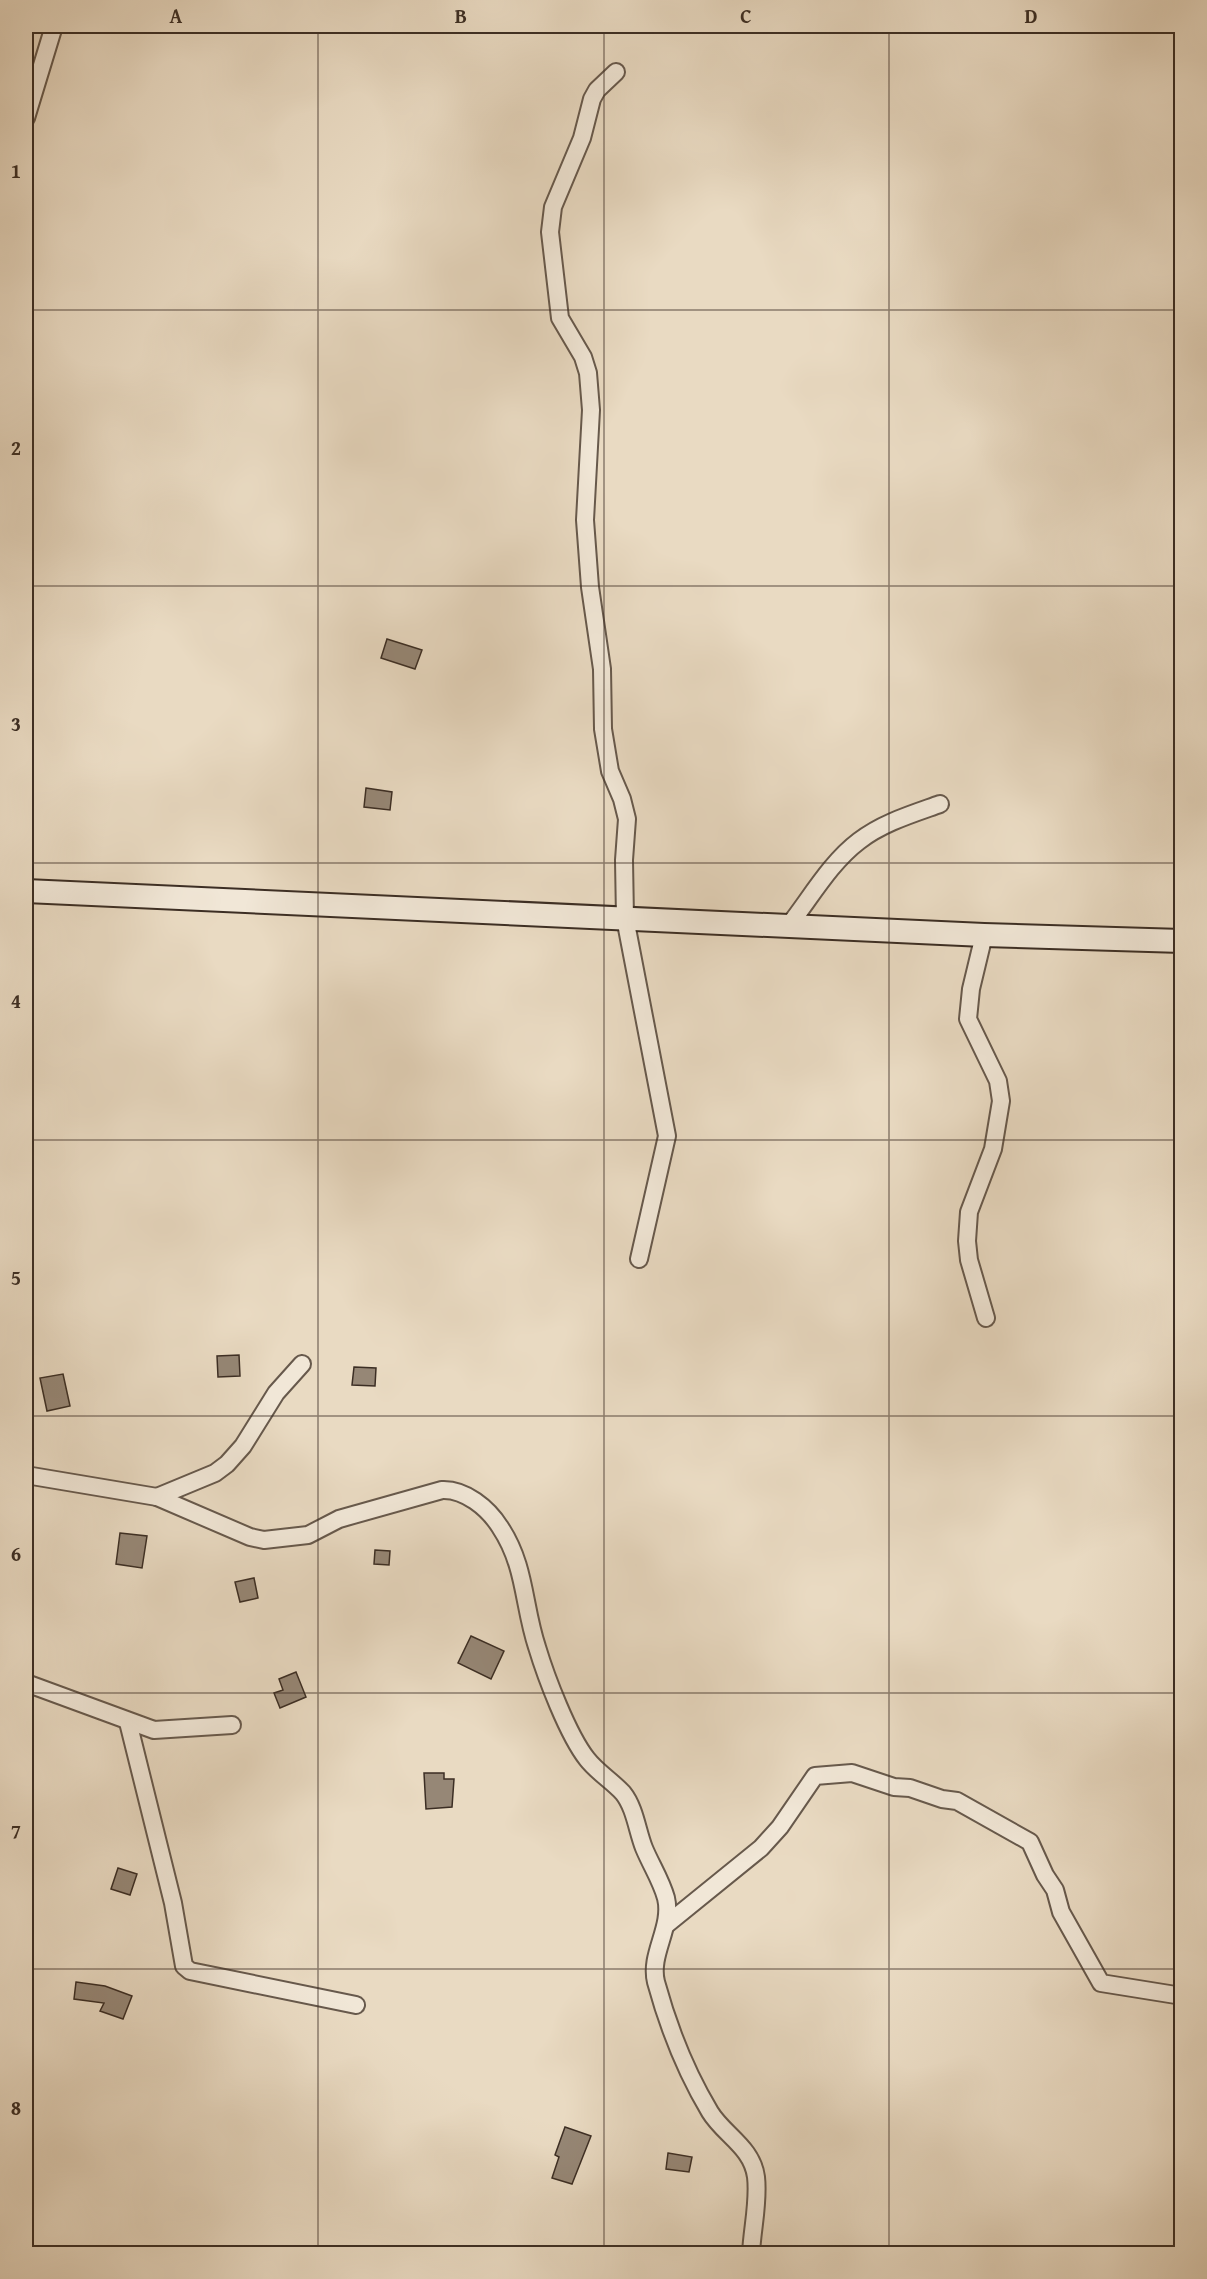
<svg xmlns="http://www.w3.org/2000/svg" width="1207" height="2279" viewBox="0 0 1207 2279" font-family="'Gentium Book Plus',serif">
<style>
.building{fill:#968776;stroke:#3c2e24;stroke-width:1.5}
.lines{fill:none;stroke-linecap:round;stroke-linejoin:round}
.street-casing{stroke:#67594c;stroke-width:20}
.secondary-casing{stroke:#3c2e24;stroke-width:26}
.street{stroke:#f1e7d7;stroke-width:16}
.secondary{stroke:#f1e7d7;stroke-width:22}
.grid{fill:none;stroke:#3c2e24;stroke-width:1.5;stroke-opacity:0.55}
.neatline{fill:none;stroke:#3c2e24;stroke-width:2}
.grid-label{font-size:20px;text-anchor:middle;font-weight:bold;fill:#3c2e24}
</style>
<rect width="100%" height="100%" fill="#e9dac2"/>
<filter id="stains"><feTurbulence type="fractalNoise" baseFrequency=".00333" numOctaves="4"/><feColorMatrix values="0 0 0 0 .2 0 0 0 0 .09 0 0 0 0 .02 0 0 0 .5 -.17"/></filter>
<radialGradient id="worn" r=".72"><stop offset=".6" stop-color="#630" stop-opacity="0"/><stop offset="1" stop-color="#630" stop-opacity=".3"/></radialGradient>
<g class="building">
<path d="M387 639 422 650 415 669 381 658Z"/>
<path d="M366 788 392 792 390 810 364 807Z"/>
<path d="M239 1355 240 1376 218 1377 217 1356Z"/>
<path d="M354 1367 376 1368 375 1386 352 1385Z"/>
<path d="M63 1374 70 1406 47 1411 40 1378Z"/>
<path d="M120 1533 147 1536 142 1568 116 1564Z"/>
<path d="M375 1550 390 1551 389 1565 374 1564Z"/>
<path d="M254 1578 258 1598 240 1602 235 1582Z"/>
<path d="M471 1636 504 1651 491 1679 458 1663Z"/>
<path d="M296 1672 306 1697 280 1708 274 1693 283 1690 279 1679Z"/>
<path d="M424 1773H444V1779H454L452 1807 426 1809Z"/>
<path d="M118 1868 137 1874 130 1895 111 1889Z"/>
<path d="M76 1982 105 1986 132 1996 123 2019 100 2011 104 2003 74 1999Z"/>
<path d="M565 2127 591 2136 572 2184 552 2178 559 2157 555 2155Z"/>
<path d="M668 2153 692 2157 689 2172 666 2169Z"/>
</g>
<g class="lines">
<g class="street-casing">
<g id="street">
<path d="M616 72 597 90 592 99 582 138 553 207 550 232 560 318 583 357 588 373 591 410 585 520 590 587 602 669 603 729 610 771 622 799 627 819 624 860 625 918 667 1136 639 1259"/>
<path d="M26 118 54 26"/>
<path d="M790 924C811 897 831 862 859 841 882 823 912 814 940 804"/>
<path d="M984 935 971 989 968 1019 998 1081 1001 1101 993 1149 969 1212 967 1241 969 1260 986 1318"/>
<path d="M26 1475 157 1497 250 1537 264 1540 308 1535 339 1519 442 1490C465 1489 488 1508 500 1527 526 1566 523 1605 537 1647 546 1677 568 1735 587 1759 597 1772 612 1781 623 1793 635 1808 637 1830 644 1848 651 1865 661 1880 666 1898 673 1927 649 1954 656 1982 668 2026 686 2072 710 2112 724 2135 752 2147 756 2177 759 2202 752 2229 751 2254"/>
<path d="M157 1497 215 1473 227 1464 243 1446 276 1393 302 1364"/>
<path d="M26 1683 154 1730 232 1725"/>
<path d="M128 1722 173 1903 184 1966 190 1971 356 2005"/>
<path d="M666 1925 761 1848 780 1827 815 1776 852 1773 894 1787 910 1788 942 1799 957 1801 1030 1842 1045 1875 1055 1890 1061 1912 1101 1983 1182 1996"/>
</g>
</g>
<g class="secondary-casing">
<path id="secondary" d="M26 891 984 935 1182 941"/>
</g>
<use href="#street" class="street"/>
<use href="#secondary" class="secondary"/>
</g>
<path class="grid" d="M318 26V2254M604 26V2254M889 26V2254M26 310H1182M26 586H1182M26 863H1182M26 1140H1182M26 1416H1182M26 1693H1182M26 1969H1182"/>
<rect width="1207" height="2279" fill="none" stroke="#e9dac2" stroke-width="66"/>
<rect x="33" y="33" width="1141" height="2213" class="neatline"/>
<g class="grid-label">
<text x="176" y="23">A</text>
<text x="461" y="23">B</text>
<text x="746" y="23">C</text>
<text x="1031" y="23">D</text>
<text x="16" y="178">1</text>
<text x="16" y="455">2</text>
<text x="16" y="731">3</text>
<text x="16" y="1008">4</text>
<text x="16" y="1285">5</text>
<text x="16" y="1561">6</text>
<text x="16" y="1838">7</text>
<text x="16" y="2115">8</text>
</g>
<rect width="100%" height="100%" filter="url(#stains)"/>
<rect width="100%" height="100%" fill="url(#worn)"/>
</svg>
